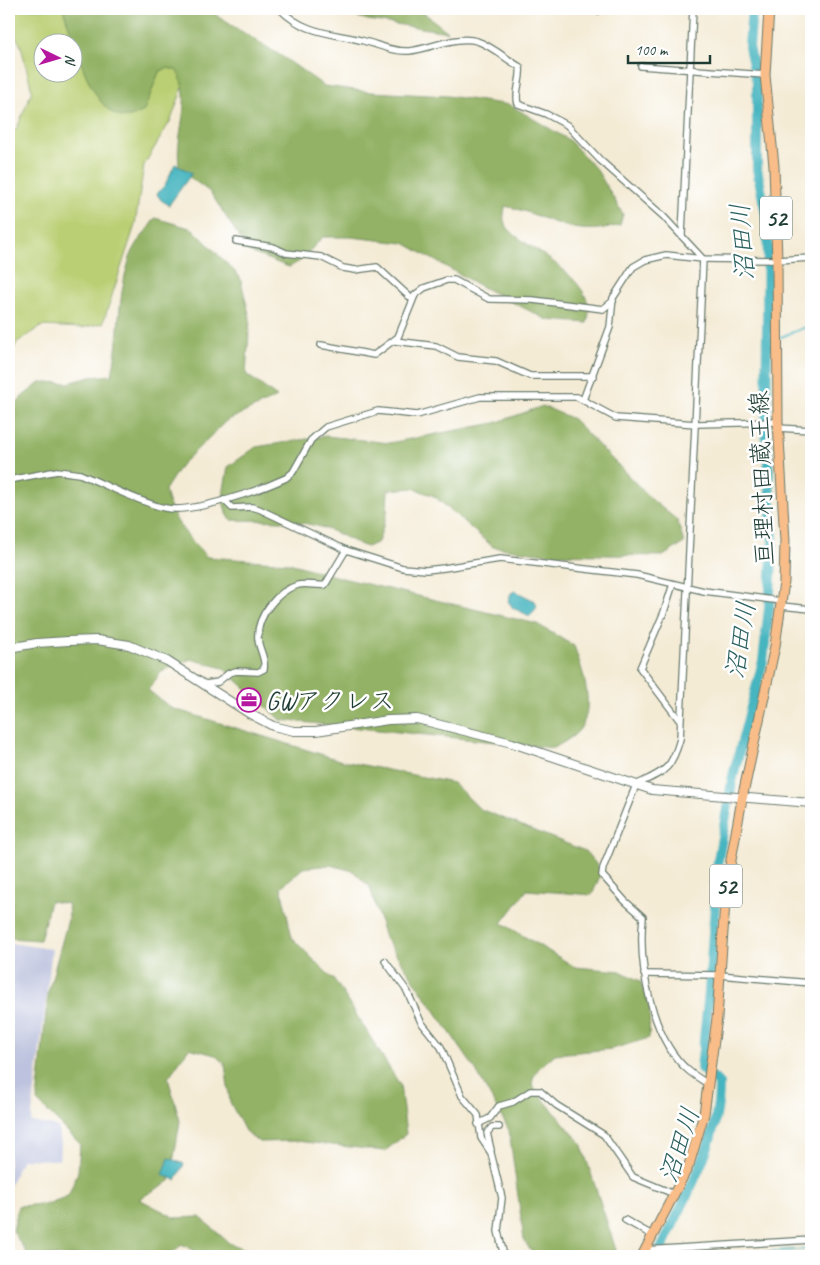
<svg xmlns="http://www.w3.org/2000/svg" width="820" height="1265" viewBox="0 0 820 1265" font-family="Caveat,'Klee One',sans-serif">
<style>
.industrial{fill:#bdc3de}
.green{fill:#bacf73;stroke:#6c8654;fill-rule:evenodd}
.forest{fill:#93b265;stroke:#59784c}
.water{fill:#46b5c0;stroke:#32797a}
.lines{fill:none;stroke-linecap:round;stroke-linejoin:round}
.stream{stroke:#46b5c0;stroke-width:2}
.river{stroke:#46b5c0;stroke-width:10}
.minor-casing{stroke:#6a7a6c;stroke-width:8}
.tertiary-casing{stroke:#6a7a6c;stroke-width:10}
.primary-casing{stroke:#6a7a6c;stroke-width:11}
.minor{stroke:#fff;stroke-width:5.5}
.tertiary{stroke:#fff;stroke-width:8}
.primary{stroke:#f8bd88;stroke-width:9}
.labels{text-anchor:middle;stroke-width:5;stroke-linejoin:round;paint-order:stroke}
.shield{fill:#fff;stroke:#627771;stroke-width:1}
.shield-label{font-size:24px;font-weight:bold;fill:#1f3d34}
.street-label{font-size:25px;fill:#1f3d34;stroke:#fff}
.poi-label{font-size:25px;fill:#1f3d34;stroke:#fff;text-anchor:start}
.water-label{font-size:26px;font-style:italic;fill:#2b615e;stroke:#fff}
</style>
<rect width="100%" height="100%" fill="#fff"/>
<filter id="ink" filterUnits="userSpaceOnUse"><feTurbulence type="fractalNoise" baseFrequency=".02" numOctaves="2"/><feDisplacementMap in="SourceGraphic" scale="10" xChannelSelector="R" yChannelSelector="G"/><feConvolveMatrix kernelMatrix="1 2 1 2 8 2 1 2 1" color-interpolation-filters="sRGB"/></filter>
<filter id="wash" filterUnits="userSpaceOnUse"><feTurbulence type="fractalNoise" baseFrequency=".0096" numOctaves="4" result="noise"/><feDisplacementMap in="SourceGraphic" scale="20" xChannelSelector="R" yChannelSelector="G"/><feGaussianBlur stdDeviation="1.12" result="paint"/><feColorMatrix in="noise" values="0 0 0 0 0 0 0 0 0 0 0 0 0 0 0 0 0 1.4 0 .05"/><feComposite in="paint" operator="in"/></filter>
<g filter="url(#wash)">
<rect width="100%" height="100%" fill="#f4ebd5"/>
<path class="industrial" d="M9 943 52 949 31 1122 58 1127 61 1143 59 1160 22 1159 9 1187Z"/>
<path class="green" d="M9 9H142L195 53 171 120 144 165 135 225 103 323 82 328 42 326 17 342 9 361V137L17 128 32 91 21 46 9 23ZM42 42H72V72H42Z"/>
<g class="forest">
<path d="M63 9H209L220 18 286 59 324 86 371 92 447 96 510 105 569 140 597 170 623 214 620 225C567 239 552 216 505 206 505 210 503 217 504 221 507 231 519 238 526 243 551 261 599 287 587 323L548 320 482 287 404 243 351 237H323L300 261 289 267 249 252 210 192 180 170C172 137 196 100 176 70L167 68 159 72 144 111C140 113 134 116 130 117 92 123 73 35 63 9Z"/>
<path d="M330 9H419L448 32 368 20Z"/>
<path d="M155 218 193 229 240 277 250 318 246 374 277 397 226 421 181 465 165 490C172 521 186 534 207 557L289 563 342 578 537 624 574 646C582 669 596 706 580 729 574 737 562 743 554 748L281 720 223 668 191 659 162 671 148 690 171 708 343 761 453 783 480 809 585 851 602 871 592 895 527 890 502 923 575 967 620 971 640 981 650 1008 649 1038 612 1049 555 1054 538 1069 533 1078 532 1086 581 1143 618 1256H534L524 1240 509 1130 475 1069 385 938 370 887 353 871 330 865 303 868 281 887 292 938 336 982 400 1085 406 1134 385 1151 297 1141 259 1142 245 1131 230 1102 225 1064 215 1055 189 1048 168 1078 180 1121 170 1181 139 1199 176 1218 200 1217 229 1243 256 1253 321 1256H204L182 1244 169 1256H28L13 1231 18 1206 47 1204 68 1196 78 1172 80 1144 37 1101 48 993 69 916 68 904 50 901 40 940 9 938V411L23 396 41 382 68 383 91 377 112 375C120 338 117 298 129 261 133 246 147 231 155 218Z"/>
<path d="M543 406 573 419 651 499 677 520 684 543 663 556 547 554 493 547 434 496 413 488 388 490 387 514 378 542 367 547C349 541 335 530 317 526 290 519 259 521 231 520 218 503 225 487 228 467L256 447 326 436 389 443 495 423Z"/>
</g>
<g class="water">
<path d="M175 164 192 173 169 205 161 200 157 194 165 185Z"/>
<path d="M515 591 535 601 537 607 530 616 513 608 508 601 511 593Z"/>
<path d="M169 1158 184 1164 176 1180 163 1175Z"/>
</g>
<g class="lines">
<g class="stream">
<path d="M781 337 811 325"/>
<path d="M768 341 774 339"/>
<path d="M694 1256 811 1249"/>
</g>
<path class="river" d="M658 1256C682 1202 720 1143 719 1084 714 1076 706 1075 701 1068L709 992 718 860 733 776 763 661 769 608 773 542 766 430 768 224 757 169V83L749 47 752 9"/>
</g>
</g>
<g filter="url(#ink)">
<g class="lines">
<g class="minor-casing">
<g id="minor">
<path d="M280 9C304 34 333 33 364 41 379 45 393 52 409 51 430 49 456 35 477 41 492 46 506 59 520 67 522 80 514 92 518 104L546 114 567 125 600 160 663 216 703 259 680 739C671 771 664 771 636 785L603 868 602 875 625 901 643 917C638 963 651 1040 689 1071 695 1076 702 1080 708 1084"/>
<path d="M578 9 598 11 604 9"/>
<path d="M641 66 765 75"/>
<path d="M682 234 693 9"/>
<path d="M236 241 273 247 286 253 321 257 343 268 355 270 377 267 412 299"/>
<path d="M395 341 436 346 458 357 496 361 530 376H593"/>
<path d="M321 345 374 355 398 337 415 295 424 288 447 280H454L489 299 533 300 603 309 613 301"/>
<path d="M583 400 610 327 613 298 633 267 645 260 666 255 703 259 777 260 811 258"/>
<path d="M778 428 811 430"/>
<path d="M9 480 57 471 80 474C104 484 141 503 165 508 193 514 260 490 286 478L293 472 311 440 326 427 378 411 417 415 480 397H577L616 418 696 424 778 422"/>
<path d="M224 500 232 508 252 507 259 509 346 550 403 568 426 570 444 568 500 559 637 575 704 591 781 601"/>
<path d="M673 584 664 612 640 668 680 721"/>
<path d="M781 606 811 609"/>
<path d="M206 684 218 682 229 673 236 671 258 672 264 669C266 658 259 650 258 639 256 617 277 591 298 585 306 583 316 586 325 585L346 550"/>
<path d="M385 961 407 991 421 1022 441 1047 462 1096 478 1115 481 1138 491 1153 502 1198 498 1231 504 1256"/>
<path d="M644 974 720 975 811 983"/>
<path d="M478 1124 490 1118 499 1106 513 1102 530 1091H540L556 1105 604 1135 633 1177 674 1194"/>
<path d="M491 1150 487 1133 492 1127H499"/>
<path d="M625 1220 652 1235"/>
<path d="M645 1250 811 1240"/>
<path d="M64 1256H77"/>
</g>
</g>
<g class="tertiary-casing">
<path id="tertiary" d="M9 648 37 643 68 641 97 640 129 645 167 661 250 714 273 726 294 731H316L388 720 417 719 512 743 652 790 811 803"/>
</g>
<g class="primary-casing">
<path id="primary" d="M642 1256 689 1165 704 1114 717 1018 726 888 742 799 775 646 784 582 785 541 778 422 777 260 774 166 765 75 769 9"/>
</g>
<use href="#minor" class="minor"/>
<use href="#tertiary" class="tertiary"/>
<use href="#primary" class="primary"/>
</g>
</g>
<defs>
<g id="office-ring" transform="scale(1.25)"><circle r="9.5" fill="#fff" stroke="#b5179e" stroke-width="1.5"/><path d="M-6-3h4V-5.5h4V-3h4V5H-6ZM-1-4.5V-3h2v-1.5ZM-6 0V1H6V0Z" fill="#b5179e"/></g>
</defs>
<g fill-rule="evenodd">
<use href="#office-ring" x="249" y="700"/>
</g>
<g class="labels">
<g class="shield">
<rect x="760" y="196.5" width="32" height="43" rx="4"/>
<rect x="710" y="864.5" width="32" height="43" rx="4"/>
</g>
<g class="shield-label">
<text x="776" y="226">52</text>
<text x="726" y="894">52</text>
</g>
<g class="street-label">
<text transform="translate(761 478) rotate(-92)" y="9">亘理村田蔵王線</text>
</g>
<g class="poi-label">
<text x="266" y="709">GWアクレス</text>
</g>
<g class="water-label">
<text transform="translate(742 242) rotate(-94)" y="9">沼田川</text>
<text transform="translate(740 640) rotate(-81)" y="9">沼田川</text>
<text transform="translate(679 1145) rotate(-72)" y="9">沼田川</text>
</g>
</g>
<rect width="820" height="1265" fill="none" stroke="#fff" stroke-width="30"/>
<g transform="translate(58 58) rotate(95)"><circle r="24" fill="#ffffff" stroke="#a5b1ae"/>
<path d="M0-4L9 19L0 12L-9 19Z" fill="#b5179e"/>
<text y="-8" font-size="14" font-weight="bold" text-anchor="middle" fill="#1f3d34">N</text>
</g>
<path d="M628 55v8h82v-8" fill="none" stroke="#1f3d34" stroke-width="2.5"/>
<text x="635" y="55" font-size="15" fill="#1f3d34" stroke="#ffffff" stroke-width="4" paint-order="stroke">100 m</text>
</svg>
